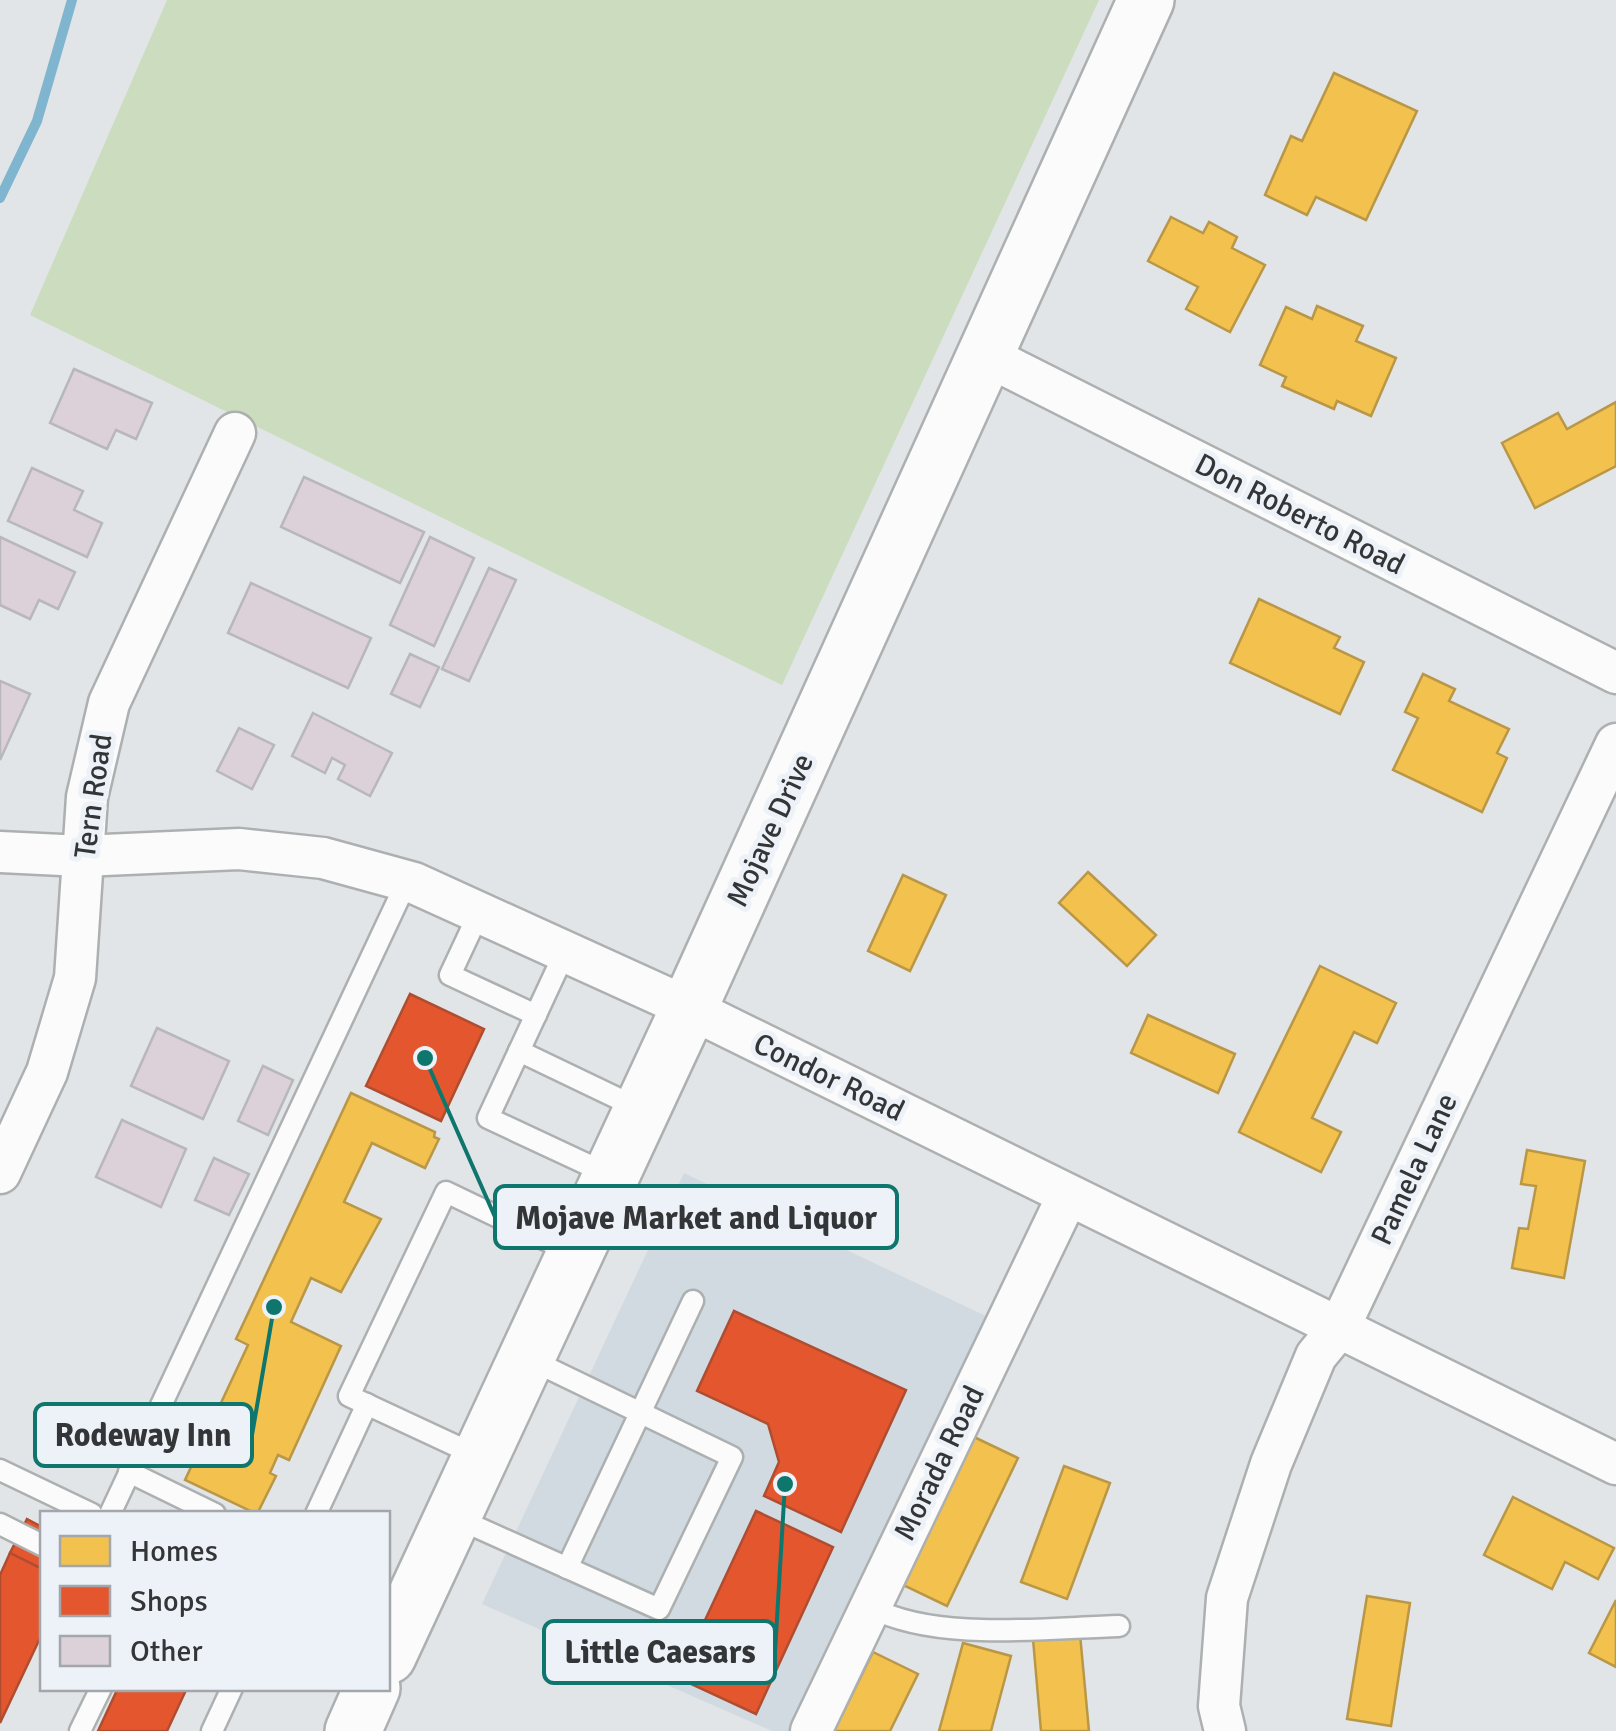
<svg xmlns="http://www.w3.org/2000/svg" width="1616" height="1731" viewBox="0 0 1616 1731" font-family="Signika,sans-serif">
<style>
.built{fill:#d2dae1}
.green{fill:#cbddbe}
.homes{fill:#f2c14e;stroke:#b99747;stroke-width:2.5}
.shops{fill:#e4572e;stroke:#af4d31;stroke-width:2.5}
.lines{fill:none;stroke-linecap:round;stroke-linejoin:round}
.stream{stroke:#7fb5cf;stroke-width:10}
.building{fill:#dcd1d9;stroke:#b8b7b9;stroke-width:2.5}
.lane-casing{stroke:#adb0b1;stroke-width:25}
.street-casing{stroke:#adb0b1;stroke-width:45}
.secondary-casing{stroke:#adb0b1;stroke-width:60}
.lane{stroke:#fbfbfb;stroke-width:20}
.street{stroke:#fbfbfb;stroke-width:40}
.secondary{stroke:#fbfbfb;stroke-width:55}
.labels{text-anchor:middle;stroke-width:10;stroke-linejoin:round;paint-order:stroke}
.street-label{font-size:30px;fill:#333537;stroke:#edf2f8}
.leader{fill:none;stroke:#0f766e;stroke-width:4}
.callout-dot{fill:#0f766e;stroke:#edf2f8;stroke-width:4}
.callout{fill:#edf2f8;stroke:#0f766e;stroke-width:4}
.callout-label{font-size:32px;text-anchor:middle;font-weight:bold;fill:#333537}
</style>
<rect width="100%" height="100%" fill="#e2e5e7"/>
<path class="built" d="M684 1173 988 1317 794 1731H772L482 1604Z"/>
<path class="green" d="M167 0H1099L782 685 30 315Z"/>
<g class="homes">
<path d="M1334 73 1417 111 1366 220 1316 197 1307 215 1265 195 1291 136 1302 141Z"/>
<path d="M1171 217 1203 233 1209 222 1237 237 1232 248 1265 265 1230 332 1186 309 1198 287 1148 261Z"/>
<path d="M1317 306 1363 326 1356 341 1396 358 1371 416 1337 401 1334 409 1282 386 1286 377 1260 365 1286 307 1312 319Z"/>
<path d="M1616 402V466L1535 508 1502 443 1558 413 1567 429Z"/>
<path d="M1259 599 1340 637 1334 648 1364 662 1340 714 1230 663Z"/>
<path d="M1423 674 1455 689 1449 701 1509 729 1497 753 1507 758 1482 812 1393 770 1418 718 1405 712Z"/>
<path d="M1088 872 1156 935 1127 966 1059 903Z"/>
<path d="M903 875 946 895 910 971 868 951Z"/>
<path d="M1320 966 1396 1003 1377 1043 1354 1032 1312 1118 1341 1132 1321 1172 1239 1132Z"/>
<path d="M1148 1015 1235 1054 1218 1093 1131 1053Z"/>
<path d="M351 1093 435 1132 434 1137 439 1139 425 1168 372 1143 344 1202 381 1219 341 1292 311 1278 291 1322 341 1346 289 1460 278 1455 270 1473 276 1476 257 1514 185 1480 248 1345 236 1339Z"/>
<path d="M1527 1150 1585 1161 1564 1278 1512 1268 1519 1228 1528 1229 1536 1186 1521 1184Z"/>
<path d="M974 1437 1018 1458 947 1606 903 1585Z"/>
<path d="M1064 1466 1110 1483 1067 1599 1021 1582Z"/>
<path d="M1513 1497 1614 1548 1598 1579 1565 1562 1552 1589 1484 1555Z"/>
<path d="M1367 1596 1410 1603 1391 1726 1347 1719Z"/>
<path d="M1616 1600V1667L1589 1653Z"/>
<path d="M1080 1634 1089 1731H1041L1033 1639Z"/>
<path d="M963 1643 1011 1656 991 1731H939Z"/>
<path d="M873 1652 918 1674 890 1731H834Z"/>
</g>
<g class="shops">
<path d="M410 994 484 1029 441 1121 366 1086Z"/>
<path d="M734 1311 906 1390 841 1532 764 1496 779 1462 768 1424 697 1391Z"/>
<path d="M756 1511 833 1547 756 1714 678 1678Z"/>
<path d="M27 1519 42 1527V1569L10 1553Z"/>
<path d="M10 1553 42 1569V1634L0 1723V1575Z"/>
<path d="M118 1688H187L167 1731H98Z"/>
</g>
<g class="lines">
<path class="stream" d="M0 198 37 121 72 0"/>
</g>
<g class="building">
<path d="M74 369 152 403 136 439 116 430 107 449 50 423Z"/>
<path d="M32 468 83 491 74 510 102 523 87 557 8 521Z"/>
<path d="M304 477 424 532 400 583 281 527Z"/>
<path d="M0 537 75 572 58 609 39 600 30 619 0 605Z"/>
<path d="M430 537 474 558 434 646 390 625Z"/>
<path d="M489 568 516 580 469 681 442 669Z"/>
<path d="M251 583 371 638 348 688 228 633Z"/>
<path d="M410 654 439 667 420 707 391 694Z"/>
<path d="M0 681 30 694 0 760Z"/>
<path d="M313 713 392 753 370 796 338 779 345 765 332 758 325 773 292 756Z"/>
<path d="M239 728 274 745 252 789 217 771Z"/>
<path d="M157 1028 229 1061 203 1119 131 1086Z"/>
<path d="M263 1066 293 1080 268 1135 238 1121Z"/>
<path d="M122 1120 186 1149 161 1207 96 1177Z"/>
<path d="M214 1158 249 1174 229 1215 195 1200Z"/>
</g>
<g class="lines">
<g class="lane-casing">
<g id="lane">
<path d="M479 913 450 975 536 1015"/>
<path d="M565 952 488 1118 610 1175"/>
<path d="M519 1051 640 1109"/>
<path d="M480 1457 349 1396 446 1192 573 1253"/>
<path d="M0 1470 92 1514"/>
<path d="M129 1472 215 1514"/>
<path d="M110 1514 407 881"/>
<path d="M316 1514 367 1404"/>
<path d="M454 1517 659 1609 732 1457 527 1358"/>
<path d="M0 1524 42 1545"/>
<path d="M567 1568 693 1301"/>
<path d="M870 1607C936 1642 1045 1628 1119 1626"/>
<path d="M80 1731 101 1688"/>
<path d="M212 1731 232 1688"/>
</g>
</g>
<g class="street-casing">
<g id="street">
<path d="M983 354 1616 673"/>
<path d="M0 852 82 856 239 849 323 858 414 883 689 1008 1616 1464"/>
<path d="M0 1173 47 1072 75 978 87 797 109 703 235 433"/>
<path d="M811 1731 1068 1195"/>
<path d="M1225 1731 1219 1706 1227 1598 1271 1464 1316 1356 1339 1328 1616 744"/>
</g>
</g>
<g class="secondary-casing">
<g id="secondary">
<path d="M388 1656 689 1008 1146 0"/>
<path d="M353 1731 372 1688"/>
</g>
</g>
<use href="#lane" class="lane"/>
<use href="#street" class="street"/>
<use href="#secondary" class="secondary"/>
</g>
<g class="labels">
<g class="street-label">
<text transform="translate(1300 514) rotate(27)" y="10">Don Roberto Road</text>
<text transform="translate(93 796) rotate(-82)" y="10">Tern Road</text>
<text transform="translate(770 830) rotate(-65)" y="10">Mojave Drive</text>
<text transform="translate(829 1077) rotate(26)" y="10">Condor Road</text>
<text transform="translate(1414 1169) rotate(-65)" y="10">Pamela Lane</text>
<text transform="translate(939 1463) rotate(-64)" y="10">Morada Road</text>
</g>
</g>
<path class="leader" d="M425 1058L495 1217M274 1307L252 1435M785 1484L775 1652"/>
<g class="callout-dot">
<circle cx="425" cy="1058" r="10"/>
<circle cx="274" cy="1307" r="10"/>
<circle cx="785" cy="1484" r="10"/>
</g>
<g class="callout">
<rect x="495" y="1186" width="402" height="62" rx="10"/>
<rect x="35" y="1404" width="217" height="62" rx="10"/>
<rect x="544" y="1621" width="231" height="62" rx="10"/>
</g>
<g class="callout-label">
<text x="696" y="1229">Mojave Market and Liquor</text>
<text x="143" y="1446">Rodeway Inn</text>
<text x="660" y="1663">Little Caesars</text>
</g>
<rect x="40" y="1511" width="350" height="180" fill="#edf2f8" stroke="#a3a6ab" stroke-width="2.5"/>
<rect x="60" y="1536" width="50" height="30" fill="#f2c14e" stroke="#a3a6ab" stroke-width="2.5"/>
<text x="130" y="1561" font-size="30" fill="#333537">Homes</text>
<rect x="60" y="1586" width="50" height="30" fill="#e4572e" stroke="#a3a6ab" stroke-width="2.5"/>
<text x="130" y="1611" font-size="30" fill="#333537">Shops</text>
<rect x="60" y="1636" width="50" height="30" fill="#dcd1d9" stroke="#a3a6ab" stroke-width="2.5"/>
<text x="130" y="1661" font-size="30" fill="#333537">Other</text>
</svg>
